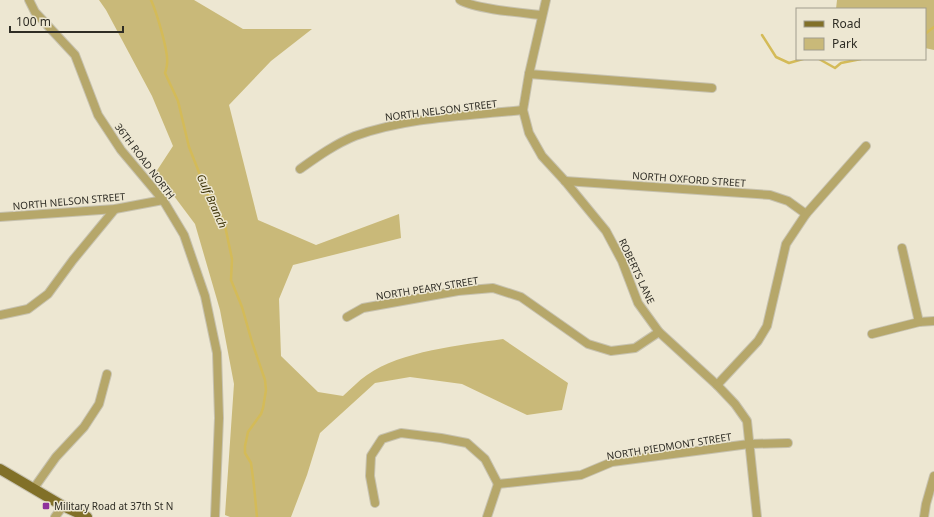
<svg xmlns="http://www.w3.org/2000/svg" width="934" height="517" viewBox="0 0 934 517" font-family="'Noto Sans',sans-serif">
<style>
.green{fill:#c9b979}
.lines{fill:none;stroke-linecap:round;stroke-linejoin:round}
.stream{stroke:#d4bb58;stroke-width:2.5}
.minor-casing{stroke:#c7c2af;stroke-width:10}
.major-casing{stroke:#c7c2af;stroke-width:12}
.minor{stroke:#b6a76a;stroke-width:8}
.major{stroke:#817028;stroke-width:10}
.poi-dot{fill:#8f329c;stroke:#ede7d2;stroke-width:1.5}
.labels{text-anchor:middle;stroke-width:3;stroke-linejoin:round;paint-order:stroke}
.street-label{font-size:10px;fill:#2f2d25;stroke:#ede7d2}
.poi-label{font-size:10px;fill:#2f2d25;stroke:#ede7d2;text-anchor:start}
.water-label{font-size:11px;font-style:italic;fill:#3d3307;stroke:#ede7d2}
</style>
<rect width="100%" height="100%" fill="#ede7d2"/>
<g class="green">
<path d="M99 0H194L243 29H312L271 61 229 105 258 220 316 245 399 214 401 238 293 265 279 299 281 356 318 392 343 396C351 389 358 381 367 375 401 351 461 345 503 339L568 383 562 410 527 415 462 384 410 377 375 383 320 433 307 475 291 517H230L225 515 234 384 220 310 195 224 156 172 173 146 152 96 106 10Z"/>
<path d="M837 0H934V50L925 48V9H836Z"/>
</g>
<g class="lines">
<g class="stream">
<path d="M151 0C156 11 169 52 167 64 167 67 166 70 165 73L178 101 189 147 206 190 214 207 224 221 232 259 231 280 242 307 252 342 265 380 266 390 263 408 261 414 248 432 245 446V453L251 463 254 486 257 517"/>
<path d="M925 34 934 27"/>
<path d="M762 35 776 57 789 63 803 59"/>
<path d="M819 59 835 68 841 63 861 59"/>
</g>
<g class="minor-casing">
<g id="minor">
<path d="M29 0 35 12 75 55 98 115 121 150 163 200 184 235 205 296 217 353 219 418 215 517"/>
<path d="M460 0C474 9 523 13 541 15"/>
<path d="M546 0 529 74 523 110 529 133 542 156 565 181 606 231 622 261 638 303 659 332 717 385 735 404 747 421 757 517"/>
<path d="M529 74 712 88"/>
<path d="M300 169C317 157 335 144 355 136 408 117 467 116 523 110"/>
<path d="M565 181 770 195 788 201 806 214"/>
<path d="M0 217 115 209 163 200"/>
<path d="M902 248 919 322"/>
<path d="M0 315 28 309 48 294 73 260 115 209"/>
<path d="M347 317 363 308 458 291 493 288 521 297 588 344 611 351 635 348 659 332"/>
<path d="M872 334 919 322 934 321"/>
<path d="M717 385 758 341 767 326 786 244 806 214 866 146"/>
<path d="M498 484 581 475 612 462 749 444 788 443"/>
<path d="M34 488 56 457 84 427 99 404 107 374"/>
<path d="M375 503 370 476 371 456 382 439 401 433 441 438 467 443 485 459 498 484"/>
<path d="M55 517 63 506"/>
<path d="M487 517 498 484"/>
<path d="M924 517 926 504 934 476"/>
</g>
</g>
<g class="major-casing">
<path id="major" d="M0 469 63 506 87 517"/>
</g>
<use href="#minor" class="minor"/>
<use href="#major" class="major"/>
</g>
<rect class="poi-dot" x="42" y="502" width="8" height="8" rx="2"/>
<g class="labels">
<g class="street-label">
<text transform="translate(441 110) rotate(-7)" y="4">NORTH NELSON STREET</text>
<text transform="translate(145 161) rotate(53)" y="4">36TH ROAD NORTH</text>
<text transform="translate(689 179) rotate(4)" y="4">NORTH OXFORD STREET</text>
<text transform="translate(69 201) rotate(-5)" y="4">NORTH NELSON STREET</text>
<text transform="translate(637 271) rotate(65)" y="4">ROBERTS LANE</text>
<text transform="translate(427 288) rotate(-9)" y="4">NORTH PEARY STREET</text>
<text transform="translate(669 446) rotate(-9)" y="4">NORTH PIEDMONT STREET</text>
</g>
<g class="poi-label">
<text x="54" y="510">Military Road at 37th St N</text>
</g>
<g class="water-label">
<text transform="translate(212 201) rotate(66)" y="4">Gulf Branch</text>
</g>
</g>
<rect x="796" y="8" width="130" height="52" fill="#ede7d2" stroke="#a19d8d"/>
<rect x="804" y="21" width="20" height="6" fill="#817028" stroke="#a19d8d"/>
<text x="832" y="28" font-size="12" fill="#2f2d25">Road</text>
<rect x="804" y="38" width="20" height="12" fill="#c9b979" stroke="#a19d8d"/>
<text x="832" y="48" font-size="12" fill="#2f2d25">Park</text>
<path d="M10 26v6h113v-6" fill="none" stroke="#2f2d25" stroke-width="2"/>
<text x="16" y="26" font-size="12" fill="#2f2d25" stroke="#ede7d2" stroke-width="3" paint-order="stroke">100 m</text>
</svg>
